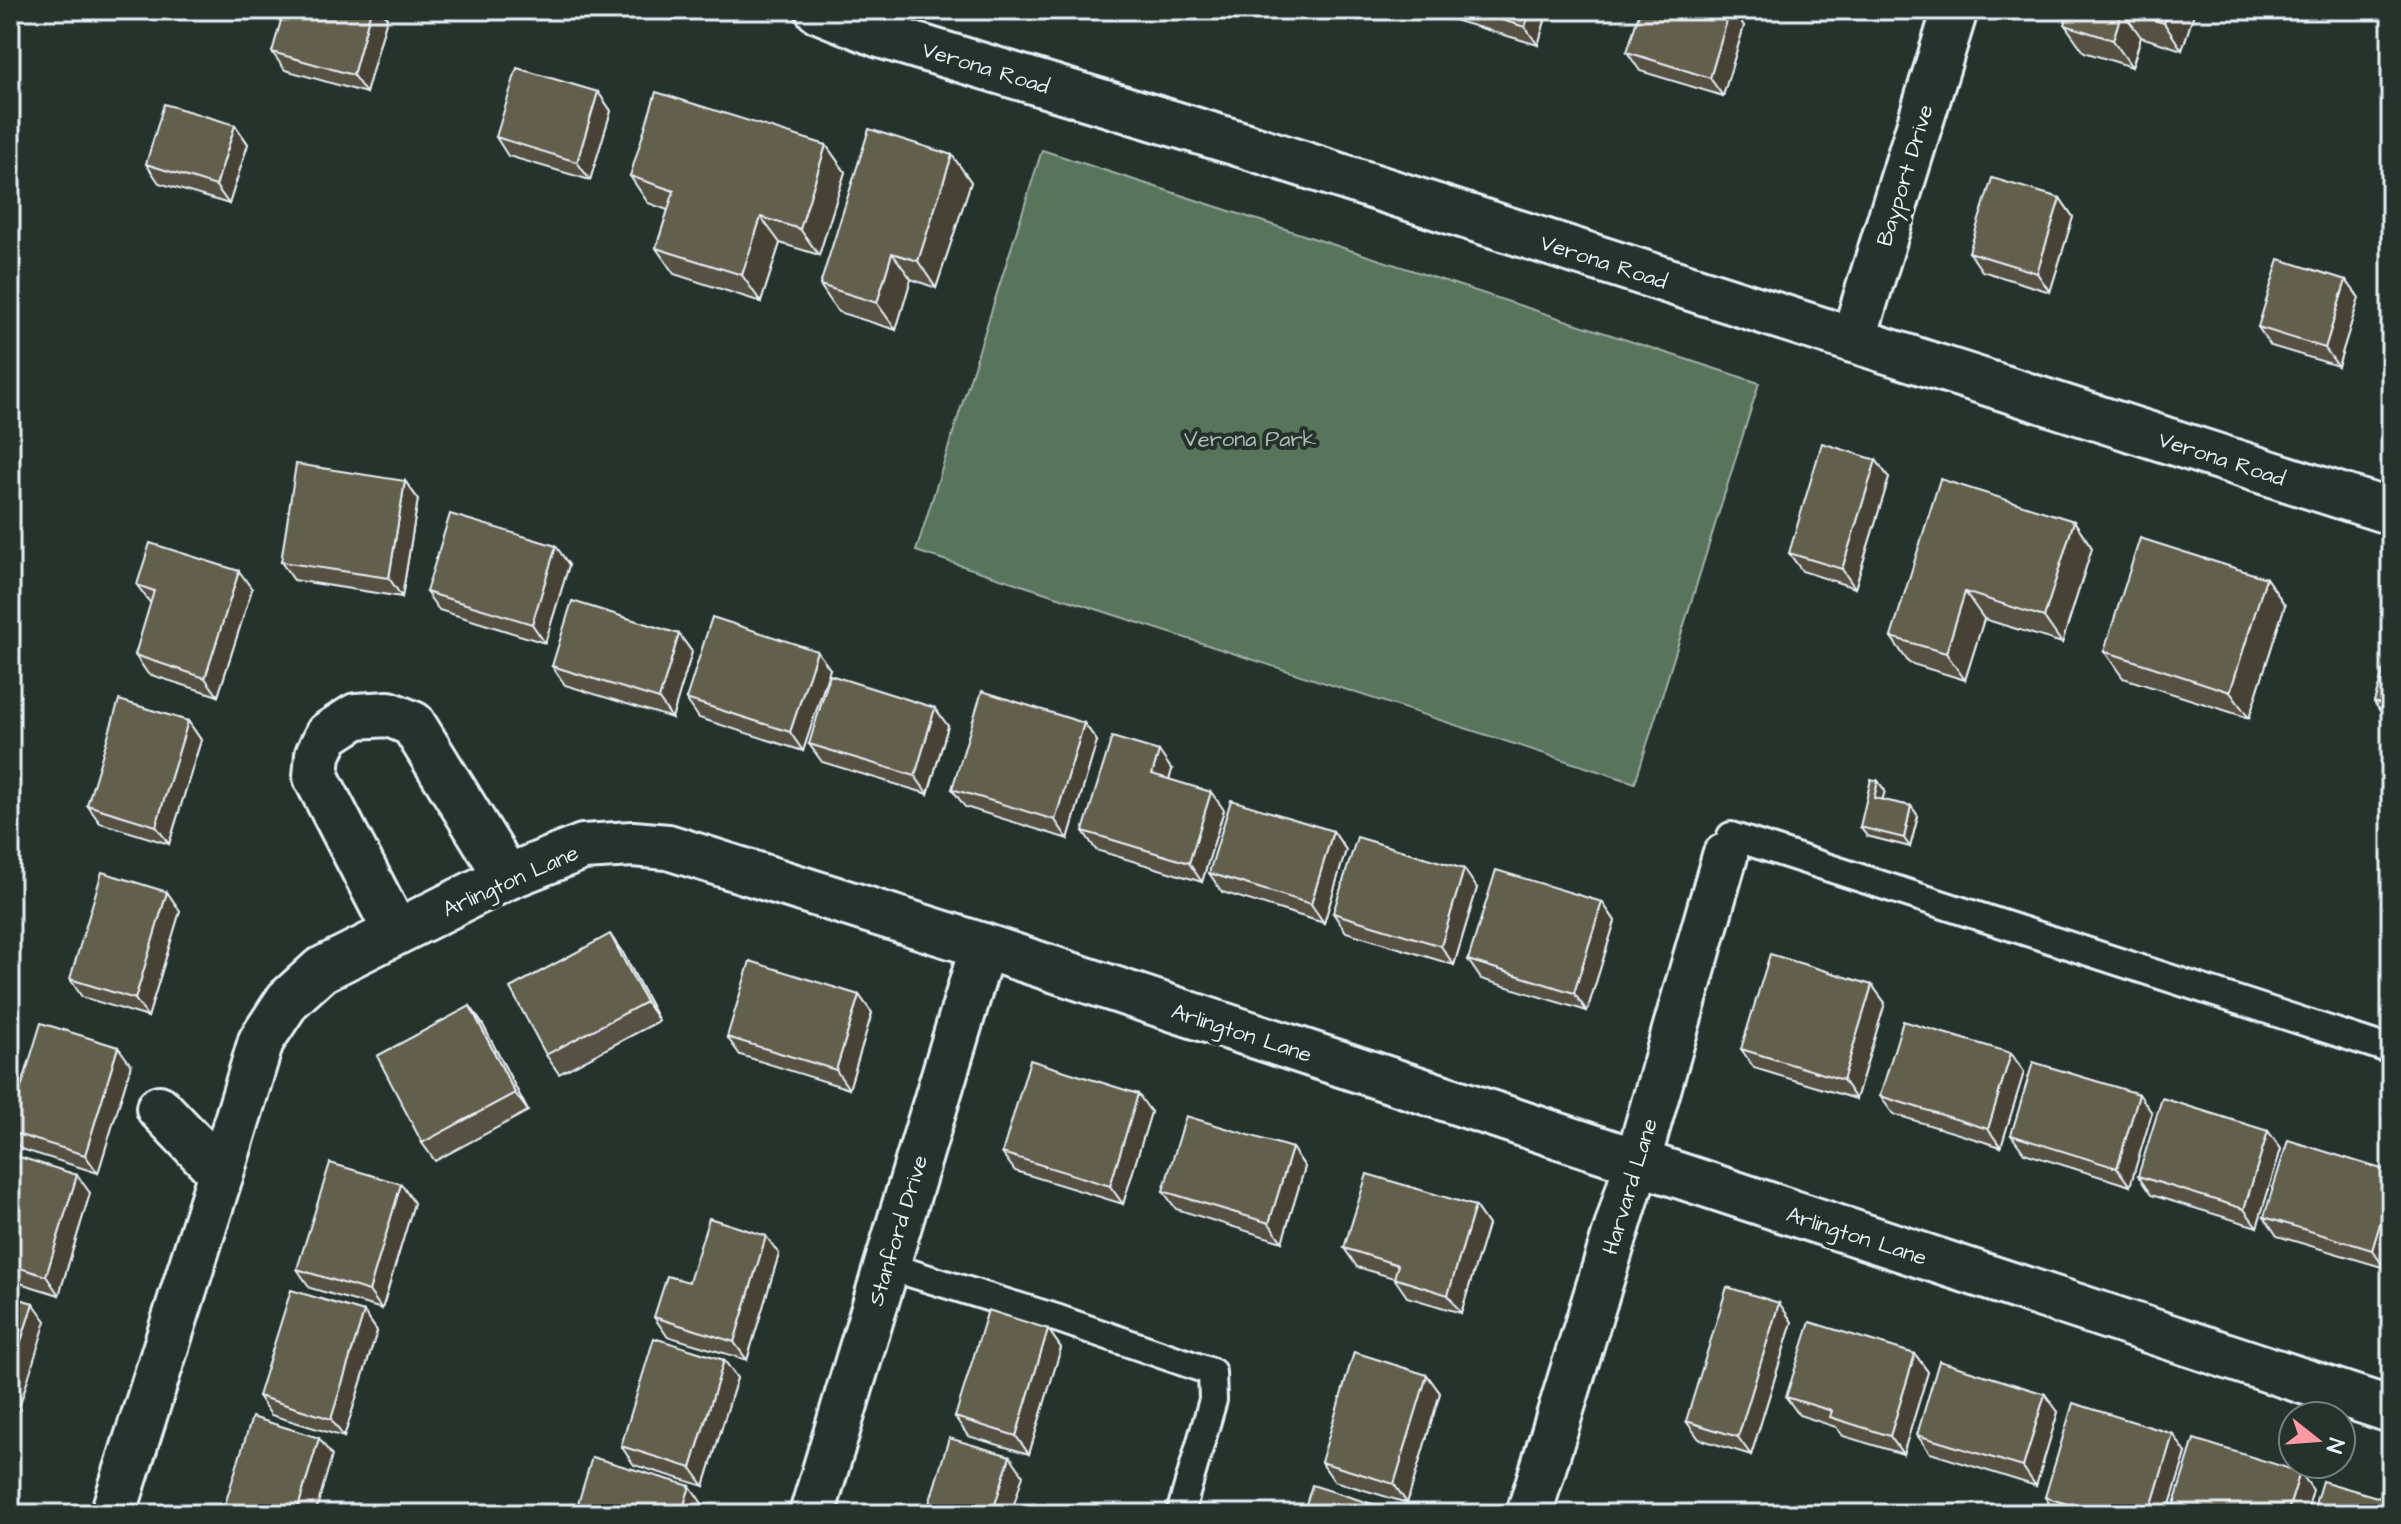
<svg xmlns="http://www.w3.org/2000/svg" width="2401" height="1524" viewBox="0 0 2401 1524" font-family="'Architects Daughter',sans-serif">
<style>
.green{fill:#58745c;stroke:#a0b2aa;stroke-width:2}
.lines{fill:none;stroke-linecap:round;stroke-linejoin:round}
.service-casing{stroke:#e8f1f8;stroke-width:32}
.minor-casing{stroke:#e8f1f8;stroke-width:50}
.service{stroke:#26332d;stroke-width:26}
.minor{stroke:#26332d;stroke-width:44}
.wall{fill:#565142;stroke:#e8f1f8;stroke-width:2}
.shaded-wall{fill:#464236;stroke:#e8f1f8;stroke-width:2}
.building{fill:#645e4d;stroke:#e8f1f8;stroke-width:2}
.labels{text-anchor:middle;stroke-width:8;stroke-linejoin:round;paint-order:stroke}
.street-label{font-size:22px;fill:#e8f1f8;stroke:#26332d}
.park-label{font-size:22px;fill:#aebfba;stroke:#26332d}
</style>
<rect width="100%" height="100%" fill="#26332d"/>
<filter id="ink" filterUnits="userSpaceOnUse"><feTurbulence type="fractalNoise" baseFrequency=".0125" numOctaves="2"/><feDisplacementMap in="SourceGraphic" scale="16" xChannelSelector="R" yChannelSelector="G"/><feConvolveMatrix kernelMatrix="1 2 1 2 8 2 1 2 1" color-interpolation-filters="sRGB"/></filter>
<g filter="url(#ink)">
<path class="green" d="M1042 150 1759 383 1635 783 916 551Z"/>
<g class="lines">
<g class="service-casing">
<g id="service">
<path d="M1725 856 1731 836 2391 1050"/>
<path d="M887 1266 1059 1319 1212 1372 1213 1400 1180 1514"/>
</g>
</g>
<g class="minor-casing">
<g id="minor">
<path d="M818 10 880 35 1234 142 2391 512"/>
<path d="M1853 340 1955 10"/>
<path d="M396 932 316 777 318 754 328 734 356 716 389 714 413 724 507 877"/>
<path d="M221 1173 261 1041 288 1000 321 970 507 877 583 847 633 844 668 847 983 946 2391 1410"/>
<path d="M113 1514 221 1173 159 1108"/>
<path d="M812 1514 983 946"/>
<path d="M1529 1514 1637 1163 1725 856"/>
</g>
</g>
<use href="#service" class="service"/>
<use href="#minor" class="minor"/>
</g>
<g class="wall">
<path d="M371 10H382L387 18 366 93 285 70 272 52Z"/>
<path d="M1442 10H1548L1538 45 1447 18Z"/>
<path d="M2070 10H2195L2182 50 2141 37 2132 67 2084 52 2065 25Z"/>
<path d="M1744 26 1723 96 1640 71 1627 52Z"/>
<path d="M598 92 611 111 590 180 508 156 496 137Z"/>
<path d="M235 125 248 144 229 204 159 183 146 164Z"/>
<path d="M826 145 845 172 819 255 780 243 761 302 674 274 656 248 668 210 648 203 630 176Z"/>
<path d="M952 155 971 182 936 288 911 279 896 330 838 312 820 285Z"/>
<path d="M2060 198 2073 217 2050 292 1982 271 1969 252Z"/>
<path d="M2346 280 2359 298 2338 366 2271 346 2258 327Z"/>
<path d="M1876 460 1889 478 1855 588 1802 571 1789 553Z"/>
<path d="M405 481 418 499 402 597 294 580 281 562Z"/>
<path d="M2074 521 2092 548 2062 643 1984 619 1965 680 1909 663 1891 637Z"/>
<path d="M569 565 545 643 439 610 426 592Z"/>
<path d="M2266 578 2285 605 2249 718 2123 678 2104 651Z"/>
<path d="M137 585 252 589 218 696 148 674 135 655 151 604Z"/>
<path d="M679 634 692 652 672 718 565 685 552 666Z"/>
<path d="M2391 647V722L2387 721 2374 702Z"/>
<path d="M830 669 803 751 699 718 686 699Z"/>
<path d="M188 721 201 740 169 844 100 823 87 805Z"/>
<path d="M1084 723 1097 741 1068 839 965 807 952 789Z"/>
<path d="M948 726 928 794 822 762 809 744Z"/>
<path d="M1172 770 1169 779 1224 810 1202 882 1096 850 1083 831Z"/>
<path d="M1878 781 1885 791 1882 800 1911 806 1918 816 1910 847 1867 836 1860 827Z"/>
<path d="M1333 831 1346 850 1324 923 1222 892 1209 873Z"/>
<path d="M1477 888 1454 965 1346 932 1333 913Z"/>
<path d="M167 892 180 911 148 1017 82 997 70 979Z"/>
<path d="M1602 902 1615 921 1587 1011 1481 979 1468 960Z"/>
<path d="M623 953 659 1021 559 1074 546 1055Z"/>
<path d="M1872 985 1885 1003 1856 1099 1754 1068 1741 1049Z"/>
<path d="M859 995 872 1013 849 1089 740 1055 727 1037Z"/>
<path d="M470 1006 483 1025 528 1111 435 1161 422 1143Z"/>
<path d="M131 1065 98 1173 21 1149 10 1134V1124Z"/>
<path d="M2024 1072 2001 1147 1893 1114 1880 1096Z"/>
<path d="M1151 1112 1123 1204 1015 1171 1002 1153Z"/>
<path d="M2152 1113 2130 1186 2024 1153 2011 1135Z"/>
<path d="M2268 1131 2281 1149 2257 1227 2151 1195 2138 1176Z"/>
<path d="M1292 1148 1305 1167 1282 1242 1176 1209 1163 1191Z"/>
<path d="M10 1154 90 1193 59 1295 10 1280Z"/>
<path d="M2391 1172 2385 1268 2277 1236 2264 1217Z"/>
<path d="M401 1184 414 1203 382 1309 310 1288 297 1269Z"/>
<path d="M1475 1206 1488 1225 1461 1313 1407 1297 1394 1278 1357 1267 1344 1248Z"/>
<path d="M779 1254 747 1360 667 1336 654 1317 689 1282Z"/>
<path d="M1779 1303 1792 1322 1751 1455 1699 1439 1686 1421Z"/>
<path d="M364 1312 377 1331 344 1437 271 1415 258 1396Z"/>
<path d="M1048 1329 1061 1348 1029 1454 968 1436 955 1417Z"/>
<path d="M1915 1354 1928 1372 1903 1454 1843 1436 1836 1427 1799 1415 1786 1397Z"/>
<path d="M724 1360 737 1378 704 1486 634 1465 621 1446Z"/>
<path d="M1427 1375 1440 1393 1407 1503 1334 1481 1321 1462Z"/>
<path d="M2058 1412 2036 1486 1930 1453 1917 1435Z"/>
<path d="M2186 1453 2167 1514H2056L2045 1497Z"/>
</g>
<g class="shaded-wall">
<path d="M371 10H382L387 18 366 93 353 75Z"/>
<path d="M1530 10H1548L1538 45 1525 27Z"/>
<path d="M1730 10H1733L1744 26 1723 96 1710 78Z"/>
<path d="M2168 10H2195L2182 50 2164 23Z"/>
<path d="M2122 11 2141 37 2132 67 2113 40Z"/>
<path d="M598 92 611 111 590 180 577 162Z"/>
<path d="M235 125 248 144 229 204 216 186Z"/>
<path d="M826 145 845 172 819 255 800 229Z"/>
<path d="M952 155 971 182 936 288 918 261Z"/>
<path d="M2060 198 2073 217 2050 292 2037 273Z"/>
<path d="M761 217 780 243 761 302 742 275Z"/>
<path d="M892 253 911 279 896 330 877 303Z"/>
<path d="M2346 280 2359 298 2338 366 2325 348Z"/>
<path d="M1876 460 1889 478 1855 588 1842 569Z"/>
<path d="M405 481 418 499 402 597 389 578Z"/>
<path d="M2074 521 2092 548 2062 643 2044 617Z"/>
<path d="M556 546 569 565 545 643 532 624Z"/>
<path d="M239 571 252 589 218 696 205 678Z"/>
<path d="M2266 578 2285 605 2249 718 2230 692Z"/>
<path d="M1965 592 1984 619 1965 680 1946 653Z"/>
<path d="M679 634 692 652 672 718 659 699Z"/>
<path d="M817 651 830 669 803 751 790 732Z"/>
<path d="M935 708 948 726 928 794 915 776Z"/>
<path d="M188 721 201 740 169 844 156 826Z"/>
<path d="M1084 723 1097 741 1068 839 1055 820Z"/>
<path d="M1159 751 1172 770 1165 792 1152 774Z"/>
<path d="M1878 781 1885 791 1880 807 1874 798Z"/>
<path d="M1211 792 1224 810 1202 882 1189 863Z"/>
<path d="M1911 806 1918 816 1910 847 1904 838Z"/>
<path d="M1333 831 1346 850 1324 923 1311 904Z"/>
<path d="M1464 869 1477 888 1454 965 1441 946Z"/>
<path d="M167 892 180 911 148 1017 135 999Z"/>
<path d="M1602 902 1615 921 1587 1011 1574 993Z"/>
<path d="M610 934 623 953 659 1021 646 1002Z"/>
<path d="M1872 985 1885 1003 1856 1099 1843 1080Z"/>
<path d="M859 995 872 1013 849 1089 836 1070Z"/>
<path d="M470 1006 483 1025 528 1111 515 1093Z"/>
<path d="M118 1047 131 1065 98 1173 85 1155Z"/>
<path d="M2011 1053 2024 1072 2001 1147 1988 1129Z"/>
<path d="M1138 1094 1151 1112 1123 1204 1110 1186Z"/>
<path d="M2139 1094 2152 1113 2130 1186 2117 1168Z"/>
<path d="M2268 1131 2281 1149 2257 1227 2244 1209Z"/>
<path d="M1292 1148 1305 1167 1282 1242 1269 1223Z"/>
<path d="M77 1175 90 1193 59 1295 46 1276Z"/>
<path d="M401 1184 414 1203 382 1309 369 1291Z"/>
<path d="M2391 1188V1249L2385 1268 2372 1250Z"/>
<path d="M1475 1206 1488 1225 1461 1313 1448 1295Z"/>
<path d="M766 1236 779 1254 747 1360 734 1342Z"/>
<path d="M33 1303 46 1321 10 1437V1376Z"/>
<path d="M1779 1303 1792 1322 1751 1455 1738 1437Z"/>
<path d="M364 1312 377 1331 344 1437 331 1419Z"/>
<path d="M1048 1329 1061 1348 1029 1454 1016 1436Z"/>
<path d="M1915 1354 1928 1372 1903 1454 1890 1436Z"/>
<path d="M724 1360 737 1378 704 1486 691 1468Z"/>
<path d="M1427 1375 1440 1393 1407 1503 1394 1484Z"/>
<path d="M2045 1394 2058 1412 2036 1486 2023 1467Z"/>
<path d="M2173 1434 2186 1453 2167 1514H2149Z"/>
<path d="M319 1438 332 1456 315 1514H296Z"/>
<path d="M1010 1456 1023 1475 1011 1514H992Z"/>
<path d="M2300 1472 2313 1490 2306 1514H2287Z"/>
<path d="M690 1486 703 1505 700 1514H681Z"/>
</g>
<g class="building">
<path d="M284 10H371L353 75 272 52Z"/>
<path d="M1469 10H1530L1525 27Z"/>
<path d="M1640 10H1730L1710 78 1627 52Z"/>
<path d="M2070 10H2168L2164 23 2122 11 2113 40 2065 25Z"/>
<path d="M517 68 598 92 577 162 496 137Z"/>
<path d="M656 92 826 145 800 229 761 217 742 275 656 248 674 191 630 176Z"/>
<path d="M164 104 235 125 216 186 146 164Z"/>
<path d="M869 129 952 155 918 261 892 253 877 303 820 285Z"/>
<path d="M1992 178 2060 198 2037 273 1969 252Z"/>
<path d="M2279 259 2346 280 2325 348 2258 327Z"/>
<path d="M1822 443 1876 460 1842 569 1789 553Z"/>
<path d="M296 464 405 481 389 578 281 562Z"/>
<path d="M1940 479 2074 521 2044 617 1965 592 1946 653 1891 637Z"/>
<path d="M450 514 556 546 532 624 426 592Z"/>
<path d="M2140 538 2266 578 2230 692 2104 651Z"/>
<path d="M150 543 239 571 205 678 135 655 154 591 137 585Z"/>
<path d="M572 601 679 634 659 699 552 666Z"/>
<path d="M712 617 817 651 790 732 686 699Z"/>
<path d="M2391 647V707L2374 702Z"/>
<path d="M830 675 935 708 915 776 809 744Z"/>
<path d="M982 691 1084 723 1055 820 952 789Z"/>
<path d="M119 700 188 721 156 826 87 805Z"/>
<path d="M1112 737 1159 751 1152 774 1211 792 1189 863 1083 831Z"/>
<path d="M1871 779 1878 781 1874 798 1911 806 1904 838 1860 827Z"/>
<path d="M1231 800 1333 831 1311 904 1209 873Z"/>
<path d="M1357 837 1464 869 1441 946 1333 913Z"/>
<path d="M1496 870 1602 902 1574 993 1468 960Z"/>
<path d="M102 872 167 892 135 999 70 979Z"/>
<path d="M610 934 646 1002 546 1055 510 988Z"/>
<path d="M1770 954 1872 985 1843 1080 1741 1049Z"/>
<path d="M750 961 859 995 836 1070 727 1037Z"/>
<path d="M470 1006 515 1093 422 1143 377 1056Z"/>
<path d="M1903 1021 2011 1053 1988 1129 1880 1096Z"/>
<path d="M41 1023 118 1047 85 1155 10 1132V1124Z"/>
<path d="M1030 1060 1138 1094 1110 1186 1002 1153Z"/>
<path d="M2033 1062 2139 1094 2117 1168 2011 1135Z"/>
<path d="M2162 1098 2268 1131 2244 1209 2138 1176Z"/>
<path d="M1186 1116 1292 1148 1269 1223 1163 1191Z"/>
<path d="M2288 1140 2391 1172V1188L2372 1250 2264 1217Z"/>
<path d="M10 1154 77 1175 46 1276 10 1265Z"/>
<path d="M330 1163 401 1184 369 1291 297 1269Z"/>
<path d="M1367 1174 1475 1206 1448 1295 1394 1278 1398 1265 1344 1248Z"/>
<path d="M709 1218 766 1236 734 1342 654 1317 667 1276 689 1282Z"/>
<path d="M1727 1287 1779 1303 1738 1437 1686 1421Z"/>
<path d="M291 1290 364 1312 331 1419 258 1396Z"/>
<path d="M10 1296 33 1303 10 1376Z"/>
<path d="M988 1310 1048 1329 1016 1436 955 1417Z"/>
<path d="M1810 1322 1915 1354 1890 1436 1830 1417 1832 1411 1786 1397Z"/>
<path d="M654 1338 724 1360 691 1468 621 1446Z"/>
<path d="M1354 1352 1427 1375 1394 1484 1321 1462Z"/>
<path d="M1939 1361 2045 1394 2023 1467 1917 1435Z"/>
<path d="M2073 1403 2173 1434 2149 1514H2098L2045 1497Z"/>
<path d="M252 1417 319 1438 296 1514H222Z"/>
<path d="M949 1438 1010 1456 992 1514H926Z"/>
<path d="M2194 1439 2300 1472 2287 1514H2171Z"/>
<path d="M592 1457 690 1486 681 1514H575Z"/>
<path d="M2322 1481 2391 1501V1514H2312Z"/>
<path d="M1312 1485 1388 1509 1386 1514H1303Z"/>
</g>
</g>
<g class="labels">
<g class="street-label">
<text transform="translate(986 67) rotate(17)" y="8">Verona Road</text>
<text transform="translate(1904 175) rotate(-73)" y="8">Bayport Drive</text>
<text transform="translate(1604 261) rotate(18)" y="8">Verona Road</text>
<text transform="translate(2222 458) rotate(18)" y="8">Verona Road</text>
<text transform="translate(510 880) rotate(-24)" y="8">Arlington Lane</text>
<text transform="translate(1242 1032) rotate(18)" y="8">Arlington Lane</text>
<text transform="translate(1629 1186) rotate(-73)" y="8">Harvard Lane</text>
<text transform="translate(897 1230) rotate(-73)" y="8">Stanford Drive</text>
<text transform="translate(1857 1235) rotate(18)" y="8">Arlington Lane</text>
</g>
<g class="park-label">
<text x="1250" y="446">Verona Park</text>
</g>
</g>
<rect width="2401" height="1524" fill="none" stroke="#26332d" stroke-width="40"/>
<rect x="20" y="20" width="2361" height="1484" fill="none" stroke="#e8f1f8" stroke-width="3" filter="url(#ink)"/>
<g transform="translate(2317 1440) rotate(107)"><circle r="38" fill="#26332d" stroke="#747f7e" stroke-width="2"/>
<path d="M0-6L14 30L0 20L-14 30Z" fill="#ff9aa2"/>
<text y="-12" font-size="22" font-weight="bold" text-anchor="middle" fill="#e8f1f8">N</text>
</g>
</svg>
